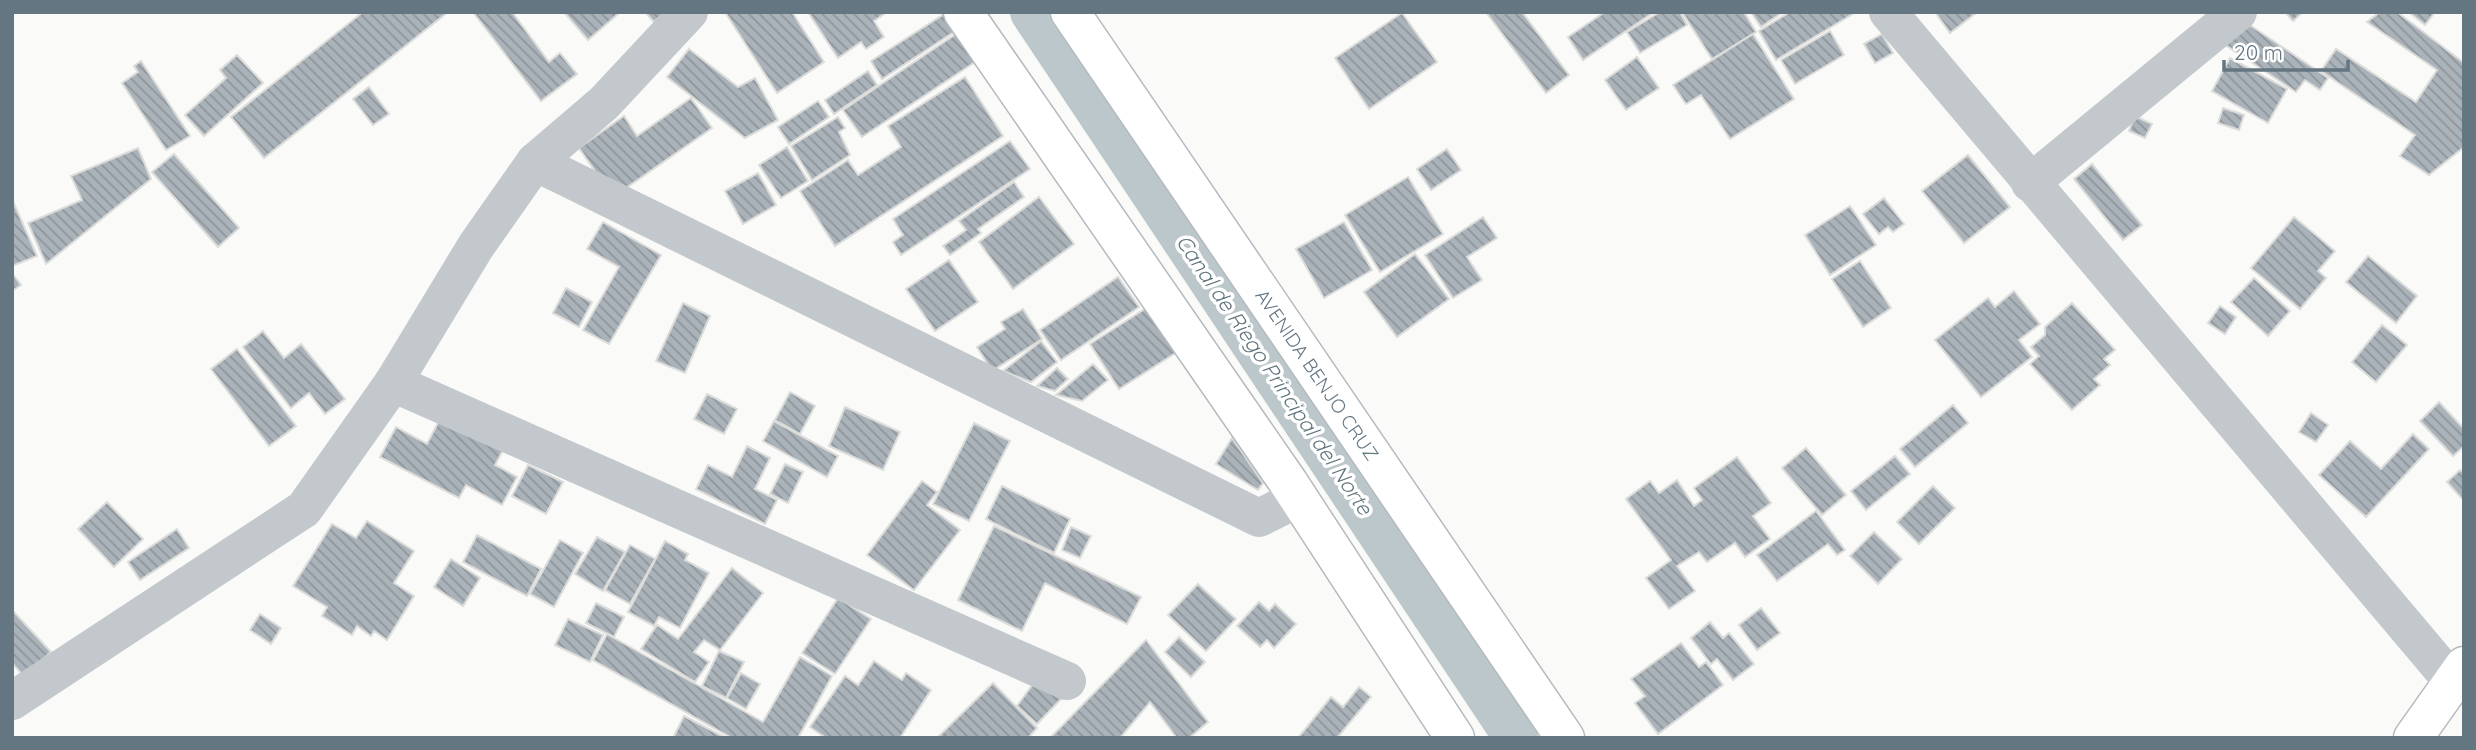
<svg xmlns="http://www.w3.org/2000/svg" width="2476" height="750" viewBox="0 0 2476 750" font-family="Quicksand,sans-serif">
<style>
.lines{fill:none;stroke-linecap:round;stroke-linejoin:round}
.canal{stroke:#bbc7cb;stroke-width:44}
.building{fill:url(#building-back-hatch);stroke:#dcdcda;stroke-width:2}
.major-casing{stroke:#b5babe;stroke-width:41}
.minor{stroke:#c3c8cc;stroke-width:38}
.major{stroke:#fff;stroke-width:38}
.labels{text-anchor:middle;stroke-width:7;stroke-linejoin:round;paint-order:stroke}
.street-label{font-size:19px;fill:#657683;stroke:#fff}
.water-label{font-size:21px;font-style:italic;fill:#60757c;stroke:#fff}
</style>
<defs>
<pattern id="building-back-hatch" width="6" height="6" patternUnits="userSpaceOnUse" patternTransform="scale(1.75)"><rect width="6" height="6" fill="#aab3b9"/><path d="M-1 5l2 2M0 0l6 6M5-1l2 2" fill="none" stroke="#8e969c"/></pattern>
</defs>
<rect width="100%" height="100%" fill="#fafaf8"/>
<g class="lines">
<path class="canal" d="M1032 12 1516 738"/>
</g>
<g class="building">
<path d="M363 12H448L264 158 231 117Z"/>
<path d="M473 12H512L549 62 560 53 577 74 541 101Z"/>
<path d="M564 12H616L618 14 588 40Z"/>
<path d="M645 12H665L654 22Z"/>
<path d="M725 12H792L824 62 777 93Z"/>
<path d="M808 12H887L874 21 884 37 866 49 861 42 838 58Z"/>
<path d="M1486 12H1522L1569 75 1546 93Z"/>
<path d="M1605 12H1654L1583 60 1568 37Z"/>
<path d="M1660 12H1680L1687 25 1640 53 1627 32Z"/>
<path d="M1682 12H1744L1756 32 1712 59Z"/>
<path d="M1751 12H1783L1761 27Z"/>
<path d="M1790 12H1856L1776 60 1759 31Z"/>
<path d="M1935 12H1976V13L1950 33Z"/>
<path d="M2285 12H2303L2293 21Z"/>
<path d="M2380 12H2397L2464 63V147L2429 175 2400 156 2415 135 2321 71 2336 49 2416 102 2437 70 2367 22Z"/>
<path d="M2409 12H2435L2425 25Z"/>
<path d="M946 13 957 30 882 79 871 61Z"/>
<path d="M1402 13 1437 62 1369 109 1335 58Z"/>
<path d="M2238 17 2328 78 2320 90 2305 80 2296 92 2221 42Z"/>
<path d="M962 30 981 58 862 137 843 110Z"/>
<path d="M1830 31 1844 55 1795 84 1781 60Z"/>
<path d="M1753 34 1794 99 1730 139 1701 95 1686 104 1673 85Z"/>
<path d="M1882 34 1893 53 1875 63 1864 44Z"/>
<path d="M689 49 738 87 755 78 778 120 745 138 667 77Z"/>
<path d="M237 55 263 83 204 136 185 115 226 78 220 70Z"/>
<path d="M1637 57 1659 88 1626 110 1605 80Z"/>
<path d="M2230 58 2287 89 2268 123 2212 91Z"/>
<path d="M141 61 190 136 166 150 122 83 138 72 134 66Z"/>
<path d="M868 71 877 85 834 114 825 100Z"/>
<path d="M965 77 1003 136 835 246 800 191 848 160 858 175 901 147 888 126Z"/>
<path d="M369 87 389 114 373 125 353 99Z"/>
<path d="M691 98 712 128 613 197 579 148 624 116 637 136Z"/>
<path d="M818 101 829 117 789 144 778 127Z"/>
<path d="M2223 108 2244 115 2239 130 2218 123Z"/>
<path d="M2135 116 2152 124 2145 138 2129 131Z"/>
<path d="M838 117 845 128 839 132 850 155 812 180 791 146Z"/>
<path d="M1010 141 1030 169 901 255 893 242 903 235 893 219Z"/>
<path d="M787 147 808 181 781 198 759 165Z"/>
<path d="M138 148 151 179 46 264 28 223 82 200 71 176Z"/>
<path d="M1447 149 1461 170 1431 190 1417 169Z"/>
<path d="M174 154 239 228 218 247 152 172Z"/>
<path d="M1968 155 2010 207 1964 243 1922 191Z"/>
<path d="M2092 164 2142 225 2123 240 2074 179Z"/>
<path d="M758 173 776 205 743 224 725 191Z"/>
<path d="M1408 177 1443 234 1380 272 1345 215Z"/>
<path d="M1014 182 1024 197 978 229 981 233 950 255 943 246 966 230 959 221Z"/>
<path d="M1039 197 1074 244 1013 289 979 242Z"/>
<path d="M1884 198 1904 224 1893 232 1888 227 1879 234 1863 214Z"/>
<path d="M12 199 37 256 12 266Z"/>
<path d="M1850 206 1876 245 1830 275 1805 235Z"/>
<path d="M1483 217 1497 238 1467 257 1482 280 1453 298 1425 255Z"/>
<path d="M2294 217 2335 251 2318 271 2326 278 2300 309 2251 268Z"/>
<path d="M603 222 661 255 609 344 583 330 619 267 587 249Z"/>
<path d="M1344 222 1372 270 1324 298 1296 249Z"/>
<path d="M1415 254 1449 299 1397 337 1364 292Z"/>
<path d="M2368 256 2417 296 2396 323 2346 282Z"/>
<path d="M949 260 978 302 935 331 906 289Z"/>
<path d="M1860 261 1891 308 1863 327 1832 279Z"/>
<path d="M12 273 21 285 12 291Z"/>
<path d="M1118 277 1139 307 1061 360 1040 330Z"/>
<path d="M2254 278 2290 311 2268 336 2231 302Z"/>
<path d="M566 288 592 302 579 327 553 313Z"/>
<path d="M2014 291 2040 324 2019 340 2032 357 1981 397 1935 340 1988 298 1995 307Z"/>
<path d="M683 303 710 316 685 373 656 361Z"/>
<path d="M2072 303 2115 350 2104 359 2110 365 2094 379 2100 385 2072 410 2030 364 2039 356 2031 347 2045 335V327Z"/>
<path d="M2220 306 2236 317 2225 334 2208 323Z"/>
<path d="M1148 307 1177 352 1119 389 1090 344Z"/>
<path d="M1023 309 1042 339 992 371 977 347 1005 329 1001 322Z"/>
<path d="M2382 325 2407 345 2376 382 2352 362Z"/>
<path d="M263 331 284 358 301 344 345 399 325 414 309 393 291 408 243 347Z"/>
<path d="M1041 341 1057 362 1031 382 1003 371Z"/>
<path d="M237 349 296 426 269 446 211 369Z"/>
<path d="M1093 364 1108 380 1082 401 1056 395Z"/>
<path d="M1057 368 1068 379 1055 391 1037 386Z"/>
<path d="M790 392 815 406 800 434 775 420Z"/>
<path d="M707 394 737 409 724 434 694 419Z"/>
<path d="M2439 402 2464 429V446L2453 456 2420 421Z"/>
<path d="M1953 405 1968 423 1915 467 1900 449Z"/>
<path d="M845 407 900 432 883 470 829 446Z"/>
<path d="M2311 413 2328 425 2316 442 2299 432Z"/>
<path d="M441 417 503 450 495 465 517 477 502 505 466 485 459 498 380 457 396 427 427 444Z"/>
<path d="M774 421 838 456 827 477 763 441Z"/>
<path d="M974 423 1010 441 969 521 933 504Z"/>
<path d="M2413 434 2429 449 2366 517 2319 475 2350 441 2381 469Z"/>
<path d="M1232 438 1263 483 1258 490 1216 464Z"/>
<path d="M747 446 770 458 755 489 777 500 765 524 696 489 708 465 732 477Z"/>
<path d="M1806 448 1846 495 1822 515 1782 468Z"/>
<path d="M1895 456 1910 474 1866 510 1851 491Z"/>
<path d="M1737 457 1771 503 1753 516 1770 539 1745 557 1735 543 1707 562 1699 552 1677 566 1695 591 1669 609 1646 578 1671 560 1626 499 1650 481 1659 493 1677 480 1694 506 1702 500 1694 488Z"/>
<path d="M785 464 803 472 788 503 770 494Z"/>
<path d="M528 465 563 482 546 514 512 496Z"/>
<path d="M2460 470 2464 473V501L2447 482Z"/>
<path d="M922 481 937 492 927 505 960 530 914 590 867 555Z"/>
<path d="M1002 486 1070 519 1054 553 986 519Z"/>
<path d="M1933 486 1955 508 1919 544 1897 522Z"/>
<path d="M107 502 143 539 114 567 78 529Z"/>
<path d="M1816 511 1845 550 1837 555 1828 544 1777 581 1757 555Z"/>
<path d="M367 521 414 551 394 583 414 596 387 640 374 631 371 636 357 626 352 635 322 616 327 607 293 586 332 524 356 538Z"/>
<path d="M994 526 1141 597 1127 624 1045 583 1022 631 958 600Z"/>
<path d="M1071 527 1091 536 1080 558 1062 550Z"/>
<path d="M177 529 189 548 140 580 128 562Z"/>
<path d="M1874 532 1902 559 1878 584 1850 556Z"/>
<path d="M477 535 541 569 527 596 463 562Z"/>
<path d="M597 537 625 552 603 591 575 574Z"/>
<path d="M560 540 583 553 554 607 530 594Z"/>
<path d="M665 541 688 554 685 560 709 573 680 628 659 617 654 626 628 612Z"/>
<path d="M630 545 655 559 630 604 605 590Z"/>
<path d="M451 559 480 578 463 606 434 587Z"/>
<path d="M732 568 763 593 720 650 704 640 694 652 709 662 695 682 641 649 657 625 678 639Z"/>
<path d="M1198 584 1236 619 1206 651 1168 615Z"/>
<path d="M838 598 871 619 835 674 802 653Z"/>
<path d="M1259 602 1269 611 1275 604 1296 624 1274 648 1267 640 1260 647 1237 626Z"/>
<path d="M596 603 624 617 614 637 586 623Z"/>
<path d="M1761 608 1780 633 1757 650 1739 625Z"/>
<path d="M12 610 51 652 24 676 12 663Z"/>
<path d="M260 614 281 628 271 644 250 630Z"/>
<path d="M568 619 603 635 590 662 555 645Z"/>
<path d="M1710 622 1723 638 1729 633 1754 664 1733 680 1717 659 1711 664 1691 638Z"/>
<path d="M607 634 763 722 800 657 832 676 798 738H732L593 660Z"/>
<path d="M1179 637 1205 662 1191 677 1165 652Z"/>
<path d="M1146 640 1208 722 1189 738H1177L1150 702 1120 738H1050Z"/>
<path d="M1681 643 1699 667 1706 662 1723 685 1658 734 1635 703 1645 696 1631 679Z"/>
<path d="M719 651 744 662 726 698 702 686Z"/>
<path d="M874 661 902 680 906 673 931 690 900 738H826L810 727 845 676 858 685Z"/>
<path d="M741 673 760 684 746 709 727 698Z"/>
<path d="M993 683 1037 728 1028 738H937Z"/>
<path d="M1033 684 1062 698 1037 724 1017 706Z"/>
<path d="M1359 687 1371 697 1337 738H1298L1331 697 1343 707Z"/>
<path d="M684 716 726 738H673Z"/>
</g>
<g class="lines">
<g class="major-casing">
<g id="major">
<path d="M963 12 1288 482 1455 738"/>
<path id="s1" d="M1070 12 1565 738"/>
<path d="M2413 738 2464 666"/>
</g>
</g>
<g class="minor">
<path d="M1888 12 2453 682"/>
<path d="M535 162 1259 518 1297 499"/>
<path d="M2030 183 2238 12"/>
<path d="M393 383 1067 681"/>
<path d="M12 701 304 509 393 383 476 246 535 162 604 103 689 12"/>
</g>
<use href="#major" class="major"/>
</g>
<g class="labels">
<g class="street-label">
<text dy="7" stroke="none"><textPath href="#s1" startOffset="439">AVENIDA BENJO CRUZ</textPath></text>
</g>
<g class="water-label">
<text transform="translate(1274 375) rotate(56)" y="7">Canal de Riego Principal del Norte</text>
</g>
</g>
<rect width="2476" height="750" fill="none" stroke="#657683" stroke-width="28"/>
<path d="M2224 60v10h124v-10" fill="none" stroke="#657683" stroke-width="3.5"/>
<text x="2234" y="60" font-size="21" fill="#657683" stroke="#ffffff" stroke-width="5" paint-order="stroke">20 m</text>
</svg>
